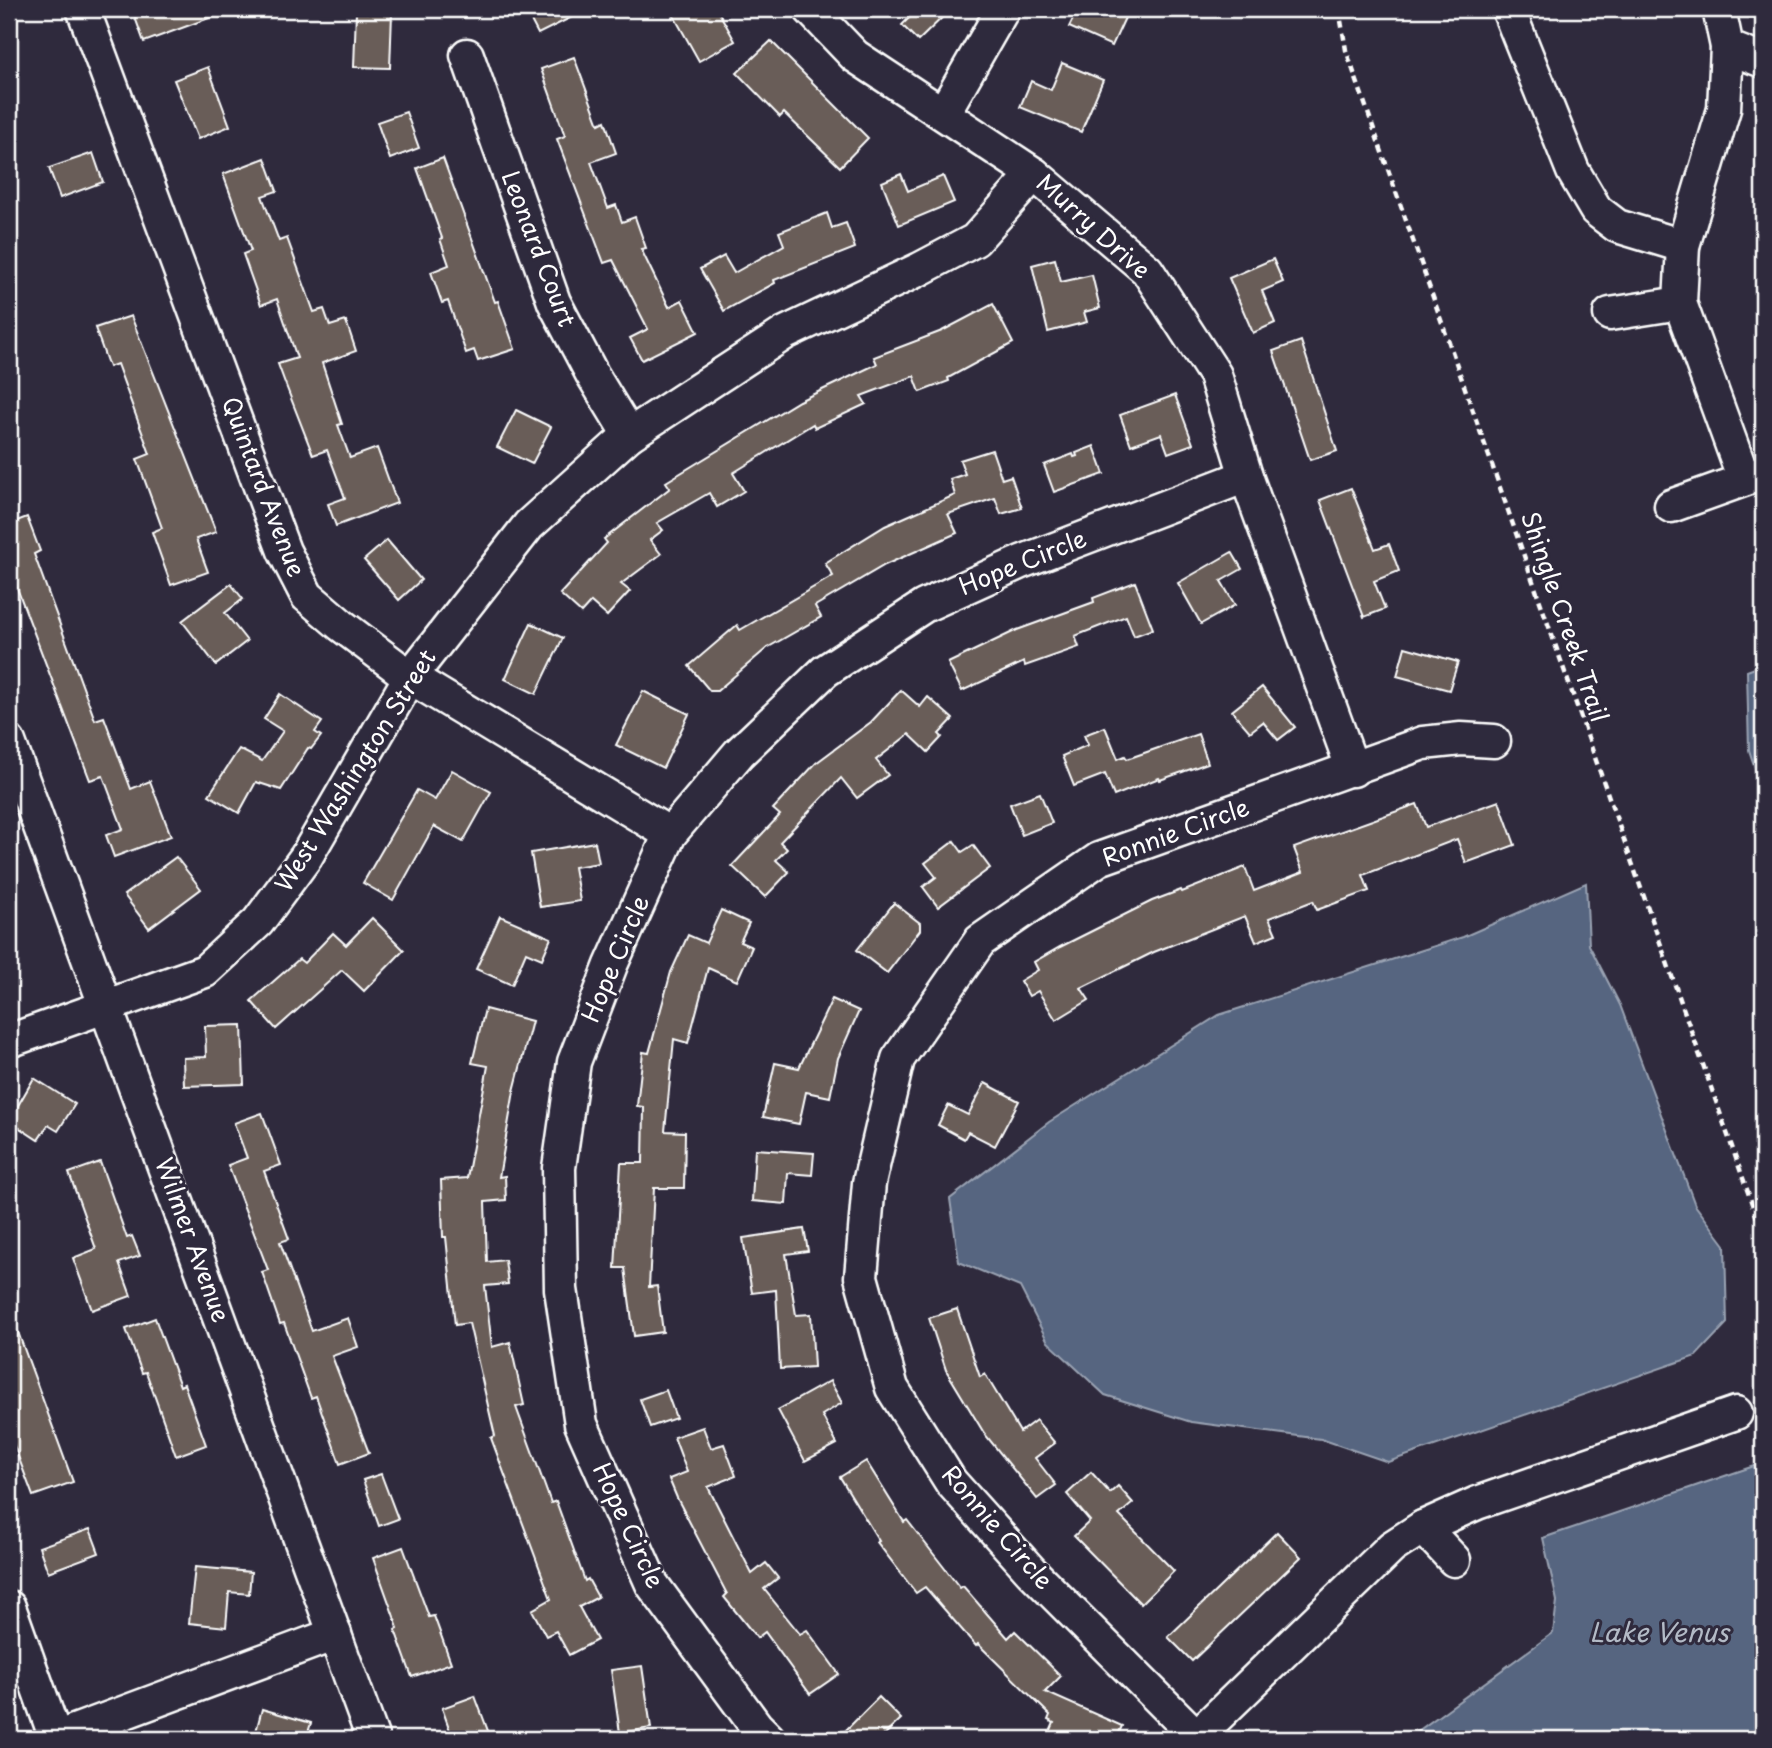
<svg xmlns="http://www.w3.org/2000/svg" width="1772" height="1748" viewBox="0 0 1772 1748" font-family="'Playpen Sans',sans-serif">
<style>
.water{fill:#566580;stroke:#9aa3b3;stroke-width:2}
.building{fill:#695d58;stroke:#fff;stroke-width:2}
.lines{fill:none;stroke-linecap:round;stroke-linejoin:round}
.minor-casing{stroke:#fff;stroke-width:37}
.path{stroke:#fff;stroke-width:4.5;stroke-dasharray:7 5;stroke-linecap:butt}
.minor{stroke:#2f2a3d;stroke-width:32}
.labels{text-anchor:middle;stroke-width:6;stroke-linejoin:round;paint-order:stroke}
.street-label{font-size:24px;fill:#fff;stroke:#2f2a3d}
.water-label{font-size:26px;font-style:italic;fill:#b3bac6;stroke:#2f2a3d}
</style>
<rect width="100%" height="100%" fill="#2f2a3d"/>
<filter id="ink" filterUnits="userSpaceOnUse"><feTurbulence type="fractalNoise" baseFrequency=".0143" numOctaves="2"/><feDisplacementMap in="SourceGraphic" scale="14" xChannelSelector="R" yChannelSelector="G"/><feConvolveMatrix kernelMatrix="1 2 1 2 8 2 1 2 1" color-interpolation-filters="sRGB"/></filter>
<g filter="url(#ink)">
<g class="water">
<path d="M1763 665V792L1749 750 1747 671Z"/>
<path d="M1586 883 1589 945 1620 1005 1695 1205 1725 1245 1727 1323 1696 1356 1388 1462 1321 1439 1191 1422 1105 1395 1048 1342 1020 1287 959 1262 950 1199 1049 1122 1219 1015 1463 937Z"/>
<path d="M1763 1463V1739H1407L1553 1633 1557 1601 1543 1538Z"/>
</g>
<g class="building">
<path d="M132 9H228V11L144 42Z"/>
<path d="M525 9H588L538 34Z"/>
<path d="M670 9H717L735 41 699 61Z"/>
<path d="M918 9H951L918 41 902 25Z"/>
<path d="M1078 9H1129L1112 46 1069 27Z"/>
<path d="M356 12 392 13 390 68 354 67Z"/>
<path d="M771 41 868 138 840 167 784 113 780 117 737 73Z"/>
<path d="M574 57 599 124 605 121 616 153 591 162 608 208 616 205 622 222 635 217 646 248 641 249 669 307 682 300 698 332 642 360 630 338 648 329 613 260 604 263 557 139 565 136 541 69Z"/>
<path d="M1062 63 1103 80 1081 132 1020 107 1031 81 1051 90Z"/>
<path d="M208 67 230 126 198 139 174 80Z"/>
<path d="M406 112 419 148 390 159 377 122Z"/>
<path d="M93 153 103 182 60 198 49 168Z"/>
<path d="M265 158 277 191 262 196 279 241 287 238 314 312 324 309 330 326 346 321 356 351 322 363 342 424 338 425 350 458 377 448 397 503 336 526 328 504 345 498 327 450 313 455 285 383 278 364 297 358 277 299 261 305 243 254 251 251 223 174Z"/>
<path d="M443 158 495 302 498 301 515 349 478 361 474 350 466 353 448 301 442 303 431 272 449 265 440 239 442 238 417 168Z"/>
<path d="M901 174 908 191 943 176 954 202 899 225 882 182Z"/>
<path d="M827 213 832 228 846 223 855 248 774 280 775 283 724 311 700 269 724 256 734 273 784 245 779 232Z"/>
<path d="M1055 259 1061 282 1092 275 1100 308 1084 312 1087 322 1048 332 1032 265Z"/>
<path d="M1273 259 1283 282 1262 291 1275 323 1253 333 1229 278Z"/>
<path d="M993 304 1013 343 948 378 949 381 920 392 914 376 861 396 866 404 815 428 813 424 733 473 744 491 717 507 709 493 657 523 663 530 650 540 661 554 621 584 630 591 607 616 591 602 581 613 560 594 607 543 604 539 670 488 666 482 799 401 877 364 874 357 942 331Z"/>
<path d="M131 316 216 532 196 539 208 572 171 585 152 532 162 528 137 459 150 454 117 364 109 367 95 328Z"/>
<path d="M1301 341 1337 451 1310 460 1273 351Z"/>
<path d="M1175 395 1193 444 1168 453 1161 434 1131 445 1120 415Z"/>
<path d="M516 410 551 427 532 464 497 447Z"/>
<path d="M1094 446 1104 474 1054 492 1044 465 1073 454 1074 457 1077 456 1076 453Z"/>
<path d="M992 450 1002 479 1011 476 1022 508 1001 514 995 498 948 514 957 533 885 565 815 606 821 617 767 648 717 691H710L689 666 737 625 740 630 833 576 825 563 885 526 955 495 950 479 965 474 960 460Z"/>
<path d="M1351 488 1375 549 1389 544 1399 571 1374 581 1385 609 1364 617 1320 500Z"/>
<path d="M27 517 40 551 34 554 95 720 104 717 131 789 150 781 171 836 114 857 106 835 123 829 103 776 90 780 9 567V524Z"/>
<path d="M387 540 421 580 399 600 364 560Z"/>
<path d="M1232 552 1242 569 1221 581 1235 605 1201 624 1178 583Z"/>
<path d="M1135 582 1153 629 1134 636 1126 616 1075 636 1079 647 1025 666 1024 662 962 691 948 663 1017 630 1094 602 1093 598Z"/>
<path d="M231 584 243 599 225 613 247 641 216 665 182 621Z"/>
<path d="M531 623 563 638 536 694 505 679Z"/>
<path d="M1405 647 1458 662 1449 690 1397 676Z"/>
<path d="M1262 687 1295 727 1278 740 1263 722 1250 732 1232 711Z"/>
<path d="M901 690 920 707 928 697 953 719 939 734 942 737 928 752 909 734 876 760 888 775 857 798 841 778 780 842 787 849 776 860 789 872 765 897 732 866 780 815 773 809 816 763 871 722Z"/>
<path d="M643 691 689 714 663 768 616 745Z"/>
<path d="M280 694 322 722 315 732 321 736 311 749 308 748 281 790 256 782 239 813 209 795 239 749 262 761 283 731 264 719Z"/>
<path d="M1105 727 1118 759 1125 756 1127 759 1198 734 1208 763 1160 780 1159 778 1114 796 1105 774 1074 786 1062 756 1088 745 1084 735Z"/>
<path d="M452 770 491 792 463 842 434 826 393 900 363 883 417 790 435 800Z"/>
<path d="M1040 793 1052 823 1022 835 1010 804Z"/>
<path d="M1499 801 1515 845 1466 863 1457 839 1363 875 1369 891 1317 910 1313 901 1269 918 1276 934 1256 942 1245 916 1154 952 1081 988 1089 1000 1056 1020 1038 991 1029 996 1020 981 1038 970 1034 962 1060 947 1152 901 1181 890 1182 892 1245 867 1254 891 1303 872 1294 848 1417 804 1426 827Z"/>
<path d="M954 841 962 852 973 845 990 868 938 907 923 887 936 877 925 863Z"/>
<path d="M595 842 599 863 574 867 580 901 540 907 531 853Z"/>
<path d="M176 857 201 889 149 928 124 895Z"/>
<path d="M894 903 920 923V930L887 973 857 950Z"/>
<path d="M721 910 749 923 740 942 752 947 737 981 708 968 688 1043 674 1039 665 1131 685 1132 684 1188H654L649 1287 657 1286 663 1332 634 1336 625 1268H615L621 1163H643L644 1107 637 1106 643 1052 649 1053 671 972 688 935 706 943Z"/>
<path d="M500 916 551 938 542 959 526 952 512 985 476 969Z"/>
<path d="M372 918 404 950 364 991 342 970 276 1029 251 1001 299 959 304 963 333 933 346 945Z"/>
<path d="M832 999 859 1011 838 1058 830 1097 806 1092 799 1124 763 1117 775 1063 799 1068Z"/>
<path d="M485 1009 532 1021 514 1091 499 1177 505 1176 506 1200 485 1202 487 1262 505 1260 508 1284 485 1286 492 1347 510 1342 524 1405 516 1407 551 1503 556 1501 585 1581 588 1579 598 1597 579 1607 597 1640 569 1655 556 1631 546 1636 532 1610 551 1599 491 1438 495 1436 469 1323 455 1325 446 1237H443L441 1180 467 1178 488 1066 472 1063Z"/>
<path d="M242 1025 244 1084 184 1086 183 1058 206 1057 205 1026Z"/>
<path d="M34 1078 75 1104 58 1131 48 1125 38 1140 9 1121Z"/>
<path d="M985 1083 1019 1101 995 1146 968 1132 964 1139 938 1125 948 1105 968 1115Z"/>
<path d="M262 1113 281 1165 264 1171 289 1239 280 1242 312 1331 348 1318 358 1347 332 1356 369 1453 340 1464 316 1396 311 1398 284 1323 280 1324 262 1272 268 1270 228 1165 247 1158 234 1123Z"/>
<path d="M755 1149 814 1153 812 1175 788 1173 786 1204 752 1201Z"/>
<path d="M100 1162 127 1238 132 1236 140 1256 119 1263 131 1296 92 1310 73 1258 96 1249 69 1173Z"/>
<path d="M804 1229 808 1251 786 1254 796 1315 811 1314 814 1367 780 1369 776 1290 752 1293 743 1238Z"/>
<path d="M957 1309 980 1377 985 1374 1020 1432 1036 1420 1055 1443 1035 1458 1056 1485 1037 1499 984 1433 946 1370 929 1318Z"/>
<path d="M11 1313 73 1482 33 1496 13 1443 9 1445V1314Z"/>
<path d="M155 1318 180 1386 184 1384 206 1445 176 1456 146 1372 142 1373 126 1329Z"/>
<path d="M830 1381 842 1403 822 1415 837 1444 805 1461 778 1410Z"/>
<path d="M666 1390 676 1418 650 1427 640 1399Z"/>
<path d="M703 1427 711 1448 724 1444 736 1476 708 1487 752 1574 766 1563 778 1578 764 1589 800 1634 807 1630 839 1674 810 1694 765 1632 757 1638 724 1597 727 1594 677 1498 669 1479 687 1472 674 1437Z"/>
<path d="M866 1461 904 1522 907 1520 960 1588 963 1586 1008 1638 1015 1631 1061 1676 1045 1692 1122 1726 1116 1739H1047L1054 1723 1048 1720 1050 1715 978 1644 976 1646 925 1587 916 1593 877 1542 879 1541 840 1477Z"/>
<path d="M1091 1472 1110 1493 1118 1486 1133 1503 1119 1515 1174 1571 1141 1604 1074 1536 1090 1521 1067 1494Z"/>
<path d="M381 1474 398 1519 379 1526 363 1480Z"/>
<path d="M90 1529 99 1553 48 1572 39 1547Z"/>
<path d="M1277 1532 1301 1557 1192 1661 1168 1637Z"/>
<path d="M403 1547 429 1617 434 1616 451 1663 412 1677 395 1630 398 1628 373 1558Z"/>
<path d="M195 1567 251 1572 249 1594 229 1592 226 1627 189 1623Z"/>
<path d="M642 1666 651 1728 620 1733 611 1670Z"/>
<path d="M475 1696 491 1739H453L442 1708Z"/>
<path d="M879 1697 901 1719 880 1739H837Z"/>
<path d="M262 1709 311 1723 306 1739H254Z"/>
</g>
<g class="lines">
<g class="minor-casing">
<g id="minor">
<path d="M83 9 284 551 307 596 341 625 410 677 670 834"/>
<path d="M810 9 855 56 1034 174 1147 270 1215 375 1246 476 1353 770"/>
<path d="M1508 9 1573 171 1596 210 1617 226 1683 246"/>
<path d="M1719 9 1727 47 1724 109 1683 246 1680 303 1744 479"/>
<path d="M1727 47 1763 61"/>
<path d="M467 55 554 302 592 374 629 435"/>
<path d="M944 112 1003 9"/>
<path d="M1610 314 1680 303"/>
<path d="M1671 506 1763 473"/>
<path d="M9 742 373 1739"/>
<path d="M9 1041 205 971 258 922 306 857 410 677 529 525 629 435 785 333 920 269 975 240 1034 174"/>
<path d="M1423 1527 1454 1560"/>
<path d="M9 1607 56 1739"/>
<path d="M53 1739 335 1634"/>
<path d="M769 1739 756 1726 652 1584 581 1424 561 1289 559 1168 574 1062 611 965 670 834 739 753 825 671 924 606 1021 562 1246 476"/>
<path d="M1194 1739 1392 1547 1423 1527 1477 1503 1736 1413"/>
<path d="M1199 1739 1031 1571 951 1482 892 1388 861 1277 869 1183 898 1059 980 941 1099 859 1423 743 1461 739 1494 741"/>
</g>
</g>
<path class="path" d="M1339 9 1346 50 1763 1235"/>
<use href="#minor" class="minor"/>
</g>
</g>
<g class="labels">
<g class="street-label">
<text transform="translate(1093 227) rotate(42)" y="8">Murry Drive</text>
<text transform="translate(538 249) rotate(69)" y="8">Leonard Court</text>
<text transform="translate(263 487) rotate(69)" y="8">Quintard Avenue</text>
<text transform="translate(1023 563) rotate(-22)" y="8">Hope Circle</text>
<text transform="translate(1564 617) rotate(71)" y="8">Shingle Creek Trail</text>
<text transform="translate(356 771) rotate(-58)" y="8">West Washington Street</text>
<text transform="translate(1176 833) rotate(-20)" y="8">Ronnie Circle</text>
<text transform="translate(616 959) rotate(-67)" y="8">Hope Circle</text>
<text transform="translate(192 1240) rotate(70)" y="8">Wilmer Avenue</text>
<text transform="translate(628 1526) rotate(65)" y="8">Hope Circle</text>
<text transform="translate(997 1528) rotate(49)" y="8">Ronnie Circle</text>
</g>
<g class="water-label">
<text x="1659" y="1642">Lake Venus</text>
</g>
</g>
<rect width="1772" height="1748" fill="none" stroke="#2f2a3d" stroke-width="35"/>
<rect x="18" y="18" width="1737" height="1713" fill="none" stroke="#fff" stroke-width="2.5" filter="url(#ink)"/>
</svg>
